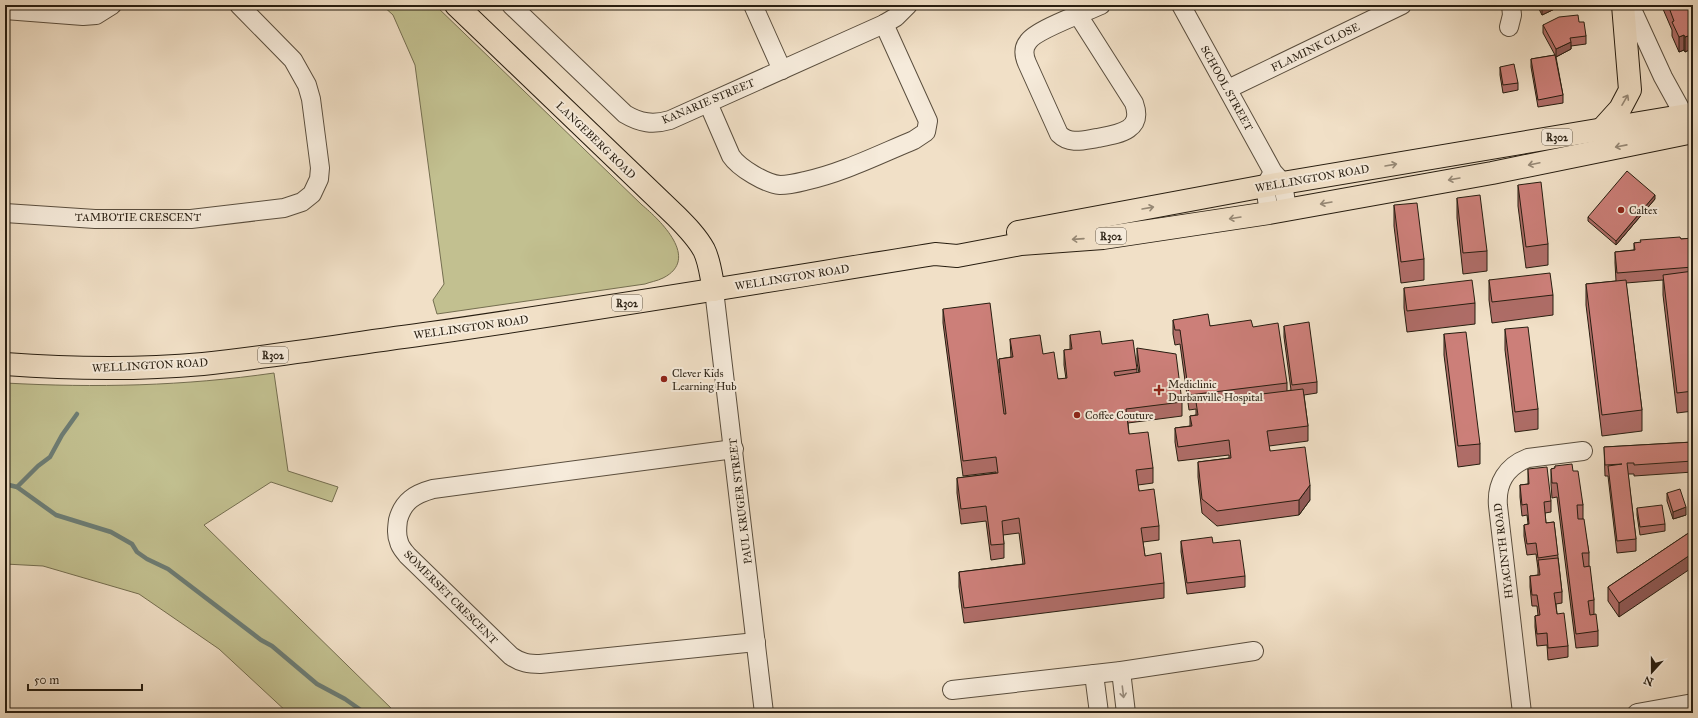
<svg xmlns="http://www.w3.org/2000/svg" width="1698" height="718" viewBox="0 0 1698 718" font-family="'IM FELL Great Primer',serif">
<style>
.green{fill:#c2c090;stroke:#746e50}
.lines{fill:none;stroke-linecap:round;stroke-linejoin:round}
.stream{stroke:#6d7d75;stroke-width:4.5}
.minor-casing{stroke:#5a4e3e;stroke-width:20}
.major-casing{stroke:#271d10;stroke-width:24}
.minor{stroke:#f6ebdb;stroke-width:18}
.major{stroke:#f1e0c7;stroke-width:22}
.wall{fill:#af6d68;stroke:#271d10}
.shaded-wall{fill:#8f5955;stroke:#271d10}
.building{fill:#cc7f79;stroke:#271d10}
.oneway{stroke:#968875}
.oneway2{stroke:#998e80}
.poi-dot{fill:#8f2418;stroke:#f6ebdb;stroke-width:1.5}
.labels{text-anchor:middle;stroke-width:4;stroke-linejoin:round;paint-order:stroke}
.shield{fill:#f6ebdb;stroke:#655b4d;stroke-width:1}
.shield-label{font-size:10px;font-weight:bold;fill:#271d10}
.street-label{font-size:11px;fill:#271d10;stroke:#f6ebdb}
.poi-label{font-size:11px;fill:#271d10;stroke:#f6ebdb;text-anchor:start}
</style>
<rect width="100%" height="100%" fill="#f1e0c7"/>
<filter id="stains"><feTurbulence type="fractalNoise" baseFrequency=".005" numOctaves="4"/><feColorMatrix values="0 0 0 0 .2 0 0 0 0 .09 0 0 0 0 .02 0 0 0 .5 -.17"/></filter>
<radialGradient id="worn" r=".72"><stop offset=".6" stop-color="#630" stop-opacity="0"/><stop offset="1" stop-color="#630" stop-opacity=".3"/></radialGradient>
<g class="green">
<path d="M382 5H435L642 205C660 220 701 259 663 278 657 281 650 282 645 284L437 314 433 300 444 284 415 65 393 15Z"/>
<path d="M274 373 288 471 338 487 332 502 271 482 204 525 396 713H288L219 649 139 594 43 566 5 564V383C96 388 184 386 274 373Z"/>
</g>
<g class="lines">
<g class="stream">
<path d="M5 484 17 487 56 515 111 532 132 544 137 552 147 559 168 569 261 640 272 646 317 684 345 699 365 713"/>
<path d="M17 487 38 466 50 457 62 435 77 414"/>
</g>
<g class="minor-casing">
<g id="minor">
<path d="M511 5 625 114C640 123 653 125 670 120L884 24 896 17 908 5"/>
<path d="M753 5 782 70"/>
<path d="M1181 5 1273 172 1283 183 1287 209"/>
<path d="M1630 5 1663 77 1690 126"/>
<path d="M5 10 83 16 96 15 112 5"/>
<path d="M1078 15 1134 103C1144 131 1118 134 1097 138 1084 140 1070 145 1059 134L1027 63C1024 56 1023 48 1028 42 1035 30 1086 12 1101 5"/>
<path d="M1509 27 1512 15 1511 5"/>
<path d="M1228 89 1402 5"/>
<path d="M708 103 731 156C739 168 766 184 780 185 789 185 797 183 805 181 842 173 878 155 914 140L926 132 928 121 884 24"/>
<path d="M5 213 95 219H191L284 208 302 202 312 194 319 179 320 168 311 99 307 85 293 60 239 5"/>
<path d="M1269 213 1265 186 1272 174"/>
<path d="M714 290 764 713"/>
<path d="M734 449 433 489C415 494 403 501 398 520 397 528 396 535 399 542 400 547 404 551 407 555L511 656C521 663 529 664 540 664L756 642"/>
<path d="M1121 671 1126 713"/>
<path d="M1094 674 1099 713"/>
<path d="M952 690 1121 671 1254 651"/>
<path d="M1522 713 1498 506C1496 483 1507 466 1528 458L1583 451"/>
<path d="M1637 713 1693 703"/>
</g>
</g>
<g class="major-casing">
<g id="major">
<path d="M456 5 676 216C686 226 697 237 704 250 710 262 711 277 714 290"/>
<path d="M1601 130 1620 109 1630 90 1623 5"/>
<path d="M1018 232 1265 186 1693 114"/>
<path d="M5 364C71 369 137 370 203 364 279 356 356 343 432 333 600 309 767 281 935 254L957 256 1021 244 1103 238 1269 213 1492 173 1693 132"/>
</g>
</g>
<use href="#minor" class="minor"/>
<use href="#major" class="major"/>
</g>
<g class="wall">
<path d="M1537 5H1563L1542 15Z"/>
<path d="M1663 5H1693L1692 52 1691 49 1685 52 1684 50 1679 52 1672 36V30L1663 9Z"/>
<path d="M1579 22 1586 36V44L1571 46V49L1556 57 1563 95V103L1538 107 1531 67V59L1555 55 1543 33V25Z"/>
<path d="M1500 67 1518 83V90L1503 93 1500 75Z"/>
<path d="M1518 185 1548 244V265L1526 268 1518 206Z"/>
<path d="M1457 198 1487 251V271L1463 274 1457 218Z"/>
<path d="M1655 199 1616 245 1588 221V217Z"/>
<path d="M1394 205 1424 259V280L1401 283 1394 226Z"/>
<path d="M1693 238V411L1677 413 1663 295V280L1626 283 1642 410V431L1602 436 1586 305V284L1616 281 1615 263V252L1634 250V243Z"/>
<path d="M1489 280 1553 295V315L1492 323 1489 300Z"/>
<path d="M1404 288 1475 303V324L1407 332 1404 308Z"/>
<path d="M943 309 999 373V359L1011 357 1010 339 1043 354 1058 379H1066L1064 365V350H1070V335L1102 344 1137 369V373H1139L1137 363V348L1182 402V416L1128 423 1129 434 1153 468V483L1138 485 1139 491 1159 526V540L1143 542 1145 556 1164 583V598L964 623 959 587V572L1023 564 1019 533 1003 535 1004 544V558L991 560 986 521 961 524 957 493V478L996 473V472L963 476 943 323Z"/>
<path d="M1173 320 1210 326 1253 327 1287 383V391L1291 390 1284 337V326L1317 382V393L1304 395 1308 426V441L1269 446 1270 451 1310 500 1299 515 1217 526 1202 513 1198 477V462L1229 458V455L1178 461 1175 442V428L1190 426V416L1196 415V409L1189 410 1180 344 1175 345 1173 334Z"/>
<path d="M1505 329 1538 409V429L1515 432 1505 350Z"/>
<path d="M1444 334 1480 444V464L1458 467 1444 355Z"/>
<path d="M1693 442V472L1634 476V474H1628L1636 539V551L1617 553 1608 476H1605L1604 447Z"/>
<path d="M1555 466 1573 471 1583 505V519L1589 553V566L1594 600V614L1598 631V646L1576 648 1557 497 1552 498 1551 484V469L1555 468Z"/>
<path d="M1528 469 1551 501V512L1545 513 1546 523 1554 522 1562 592V603L1556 604 1557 614 1568 646V657L1548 660 1547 645 1537 646 1535 627V616L1538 615 1537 606H1532L1530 587V576L1538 575V569L1536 554 1527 555 1524 536V525L1528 524 1527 515 1522 516 1520 497V485L1528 484Z"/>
<path d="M1667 493 1686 515 1673 519 1667 501Z"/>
<path d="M1637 508 1665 524V531L1640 535 1637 515Z"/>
<path d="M1693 530 1619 617 1608 601V587Z"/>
<path d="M1181 541 1213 543 1245 576V587L1187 594 1181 552Z"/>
</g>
<g class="shaded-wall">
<path d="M1542 5H1563L1542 15Z"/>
<path d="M1573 5H1577L1573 7Z"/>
<path d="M1684 35V50L1679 52V37Z"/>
<path d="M1691 35V49L1685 52V37Z"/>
<path d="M1693 37V52H1692V38Z"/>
<path d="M1571 42V49L1556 57V49Z"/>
<path d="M1655 195V199L1616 245V241Z"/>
<path d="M1310 485V500L1299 515V500Z"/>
<path d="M1686 507V515L1673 519V512Z"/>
<path d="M1693 553V567L1619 617V603Z"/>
</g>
<g class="building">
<path d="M1668 5H1693V37L1692 38 1691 35 1685 37 1684 35 1679 37 1672 22 1674 21Z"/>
<path d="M1578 15 1579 22H1584L1586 36 1570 38 1571 42 1556 49 1543 25 1559 17Z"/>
<path d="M1555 55 1563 95 1538 100 1531 59Z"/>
<path d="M1514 64 1518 83 1503 85 1500 67Z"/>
<path d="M1627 171 1655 195 1616 241 1588 217Z"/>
<path d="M1541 182 1548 244 1526 247 1518 185Z"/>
<path d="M1480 195 1487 251 1463 253 1457 198Z"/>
<path d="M1417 203 1424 259 1401 262 1394 205Z"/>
<path d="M1680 237 1681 239 1693 238V267L1617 273 1615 252 1635 250 1634 243 1641 242 1640 240Z"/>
<path d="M1693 271V391L1677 393 1663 275Z"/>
<path d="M1550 273 1553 295 1492 302 1489 280Z"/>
<path d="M1472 280 1475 303 1407 311 1404 288Z"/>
<path d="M1626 280 1642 410 1602 415 1586 284Z"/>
<path d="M990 303 1004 414H1006L999 359 1013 357 1010 339 1040 335 1043 354 1054 352 1058 379 1067 378 1064 350 1072 349 1070 335 1100 331 1102 344 1133 340 1137 369 1114 372 1115 376 1140 372 1137 348 1176 354 1182 402 1126 409 1129 434 1148 432 1153 468 1136 470 1139 491 1154 489 1159 526 1141 528 1145 556 1161 553 1164 583 964 608 959 572 1025 564 1019 518 1002 521 1004 544 991 545 986 506 961 509 957 478 998 473 996 457 963 461 943 309Z"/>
<path d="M1208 314 1210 326 1251 320 1253 327 1278 323 1287 383 1189 395 1180 330H1175L1173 320Z"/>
<path d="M1309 322 1317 382 1292 385 1284 326Z"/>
<path d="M1528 327 1538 409 1515 412 1505 329Z"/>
<path d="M1466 332 1480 444 1458 446 1444 334Z"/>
<path d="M1303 389 1308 426 1267 431 1270 451 1305 447 1310 485 1299 500 1217 511 1202 499 1198 462 1231 458 1229 440 1178 447 1175 428 1192 426 1190 416 1198 415 1196 402Z"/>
<path d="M1693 442V461L1634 465V463H1627L1636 539 1617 541 1608 466 1622 464 1605 465 1604 447Z"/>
<path d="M1572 464 1573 471H1578L1583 505H1577L1578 519H1584L1589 553H1582L1584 567 1590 566 1594 600 1588 601 1590 615 1596 614 1598 631 1576 634 1557 483H1552L1551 469 1555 468V466Z"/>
<path d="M1547 467 1551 501 1544 502 1546 523 1554 522 1558 555 1538 558 1536 543 1527 544 1524 525 1529 524 1527 504 1522 505 1520 485 1529 484 1528 469Z"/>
<path d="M1680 489 1686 507 1673 512 1667 493Z"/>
<path d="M1662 505 1665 524 1640 527 1637 508Z"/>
<path d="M1693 530V553L1619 603 1608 587Z"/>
<path d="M1212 537 1213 543 1240 540 1245 576 1187 583 1181 541Z"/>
<path d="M1558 558 1562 592 1554 593 1557 614 1564 613 1568 646 1548 648 1547 633 1537 634 1535 616 1540 615 1537 595H1532L1530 576 1540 575 1538 560Z"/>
</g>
<defs><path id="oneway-shaft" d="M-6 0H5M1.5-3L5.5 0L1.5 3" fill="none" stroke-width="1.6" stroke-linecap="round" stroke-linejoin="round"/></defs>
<g class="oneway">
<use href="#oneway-shaft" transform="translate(1625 100) rotate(-60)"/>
<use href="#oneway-shaft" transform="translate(1621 146) rotate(169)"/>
<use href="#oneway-shaft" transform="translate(1534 164) rotate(168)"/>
<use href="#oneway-shaft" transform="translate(1391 165) rotate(-10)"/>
<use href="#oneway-shaft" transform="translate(1454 179) rotate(170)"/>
<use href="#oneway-shaft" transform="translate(1326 203) rotate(170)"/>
<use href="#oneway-shaft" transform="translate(1148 208) rotate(-10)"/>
<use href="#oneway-shaft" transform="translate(1235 218) rotate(171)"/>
<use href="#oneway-shaft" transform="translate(1078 239) rotate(176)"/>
</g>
<use class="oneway2" href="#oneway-shaft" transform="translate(1123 692) rotate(83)"/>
<g class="poi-dot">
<circle cx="1621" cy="210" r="4"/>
<circle cx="664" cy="379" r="4"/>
<path d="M1157 384h4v4h4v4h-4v4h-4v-4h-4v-4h4z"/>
<circle cx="1077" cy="415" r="4"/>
</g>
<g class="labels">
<g class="shield">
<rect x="1542" y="129" width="30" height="16" rx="3"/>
<rect x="1096" y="228" width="30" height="16" rx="3"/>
<rect x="612" y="295" width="30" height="16" rx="3"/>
<rect x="258" y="347" width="30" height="16" rx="3"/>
</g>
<g class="shield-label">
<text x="1557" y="141">R302</text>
<text x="1111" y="240">R302</text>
<text x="627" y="307">R302</text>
<text x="273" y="359">R302</text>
</g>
<g class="street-label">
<text transform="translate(1315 47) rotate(-26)" y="4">FLAMINK CLOSE</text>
<text transform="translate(1227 88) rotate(61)" y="4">SCHOOL STREET</text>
<text transform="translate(708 101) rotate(-23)" y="4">KANARIE STREET</text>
<text transform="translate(596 140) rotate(44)" y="4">LANGEBERG ROAD</text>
<text transform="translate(1312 178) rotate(-10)" y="4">WELLINGTON ROAD</text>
<text x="138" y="221">TAMBOTIE CRESCENT</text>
<text transform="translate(792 277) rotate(-9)" y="4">WELLINGTON ROAD</text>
<text transform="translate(471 327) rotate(-8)" y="4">WELLINGTON ROAD</text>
<text transform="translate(150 365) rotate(-3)" y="4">WELLINGTON ROAD</text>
<text transform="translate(740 501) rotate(-97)" y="4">PAUL KRUGER STREET</text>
<text transform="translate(1503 551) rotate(-97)" y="4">HYACINTH ROAD</text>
<text transform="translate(451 597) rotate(45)" y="4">SOMERSET CRESCENT</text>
</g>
<g class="poi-label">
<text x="1629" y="214">Caltex</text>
<text x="672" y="377">Clever Kids<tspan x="672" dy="13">Learning Hub</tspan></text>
<text x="1168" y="388">Mediclinic<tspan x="1168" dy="13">Durbanville Hospital</tspan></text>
<text x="1085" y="419">Coffee Couture</text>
</g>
</g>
<rect width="1698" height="718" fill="none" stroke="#f1e0c7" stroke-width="20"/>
<rect x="6" y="6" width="1686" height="706" fill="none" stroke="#271d10" stroke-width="2"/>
<rect x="10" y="10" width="1678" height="698" fill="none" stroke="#271d10"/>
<g transform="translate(1652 672) rotate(201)" stroke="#f6ebdb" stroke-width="3" paint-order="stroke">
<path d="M0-3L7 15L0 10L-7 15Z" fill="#271d10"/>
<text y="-6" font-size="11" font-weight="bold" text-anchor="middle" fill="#271d10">N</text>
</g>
<path d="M28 684v6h114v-6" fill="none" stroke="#271d10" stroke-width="2"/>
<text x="34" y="684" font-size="12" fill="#271d10" stroke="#f6ebdb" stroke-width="3" paint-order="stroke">50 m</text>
<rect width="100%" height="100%" filter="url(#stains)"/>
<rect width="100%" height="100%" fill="url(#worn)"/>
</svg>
